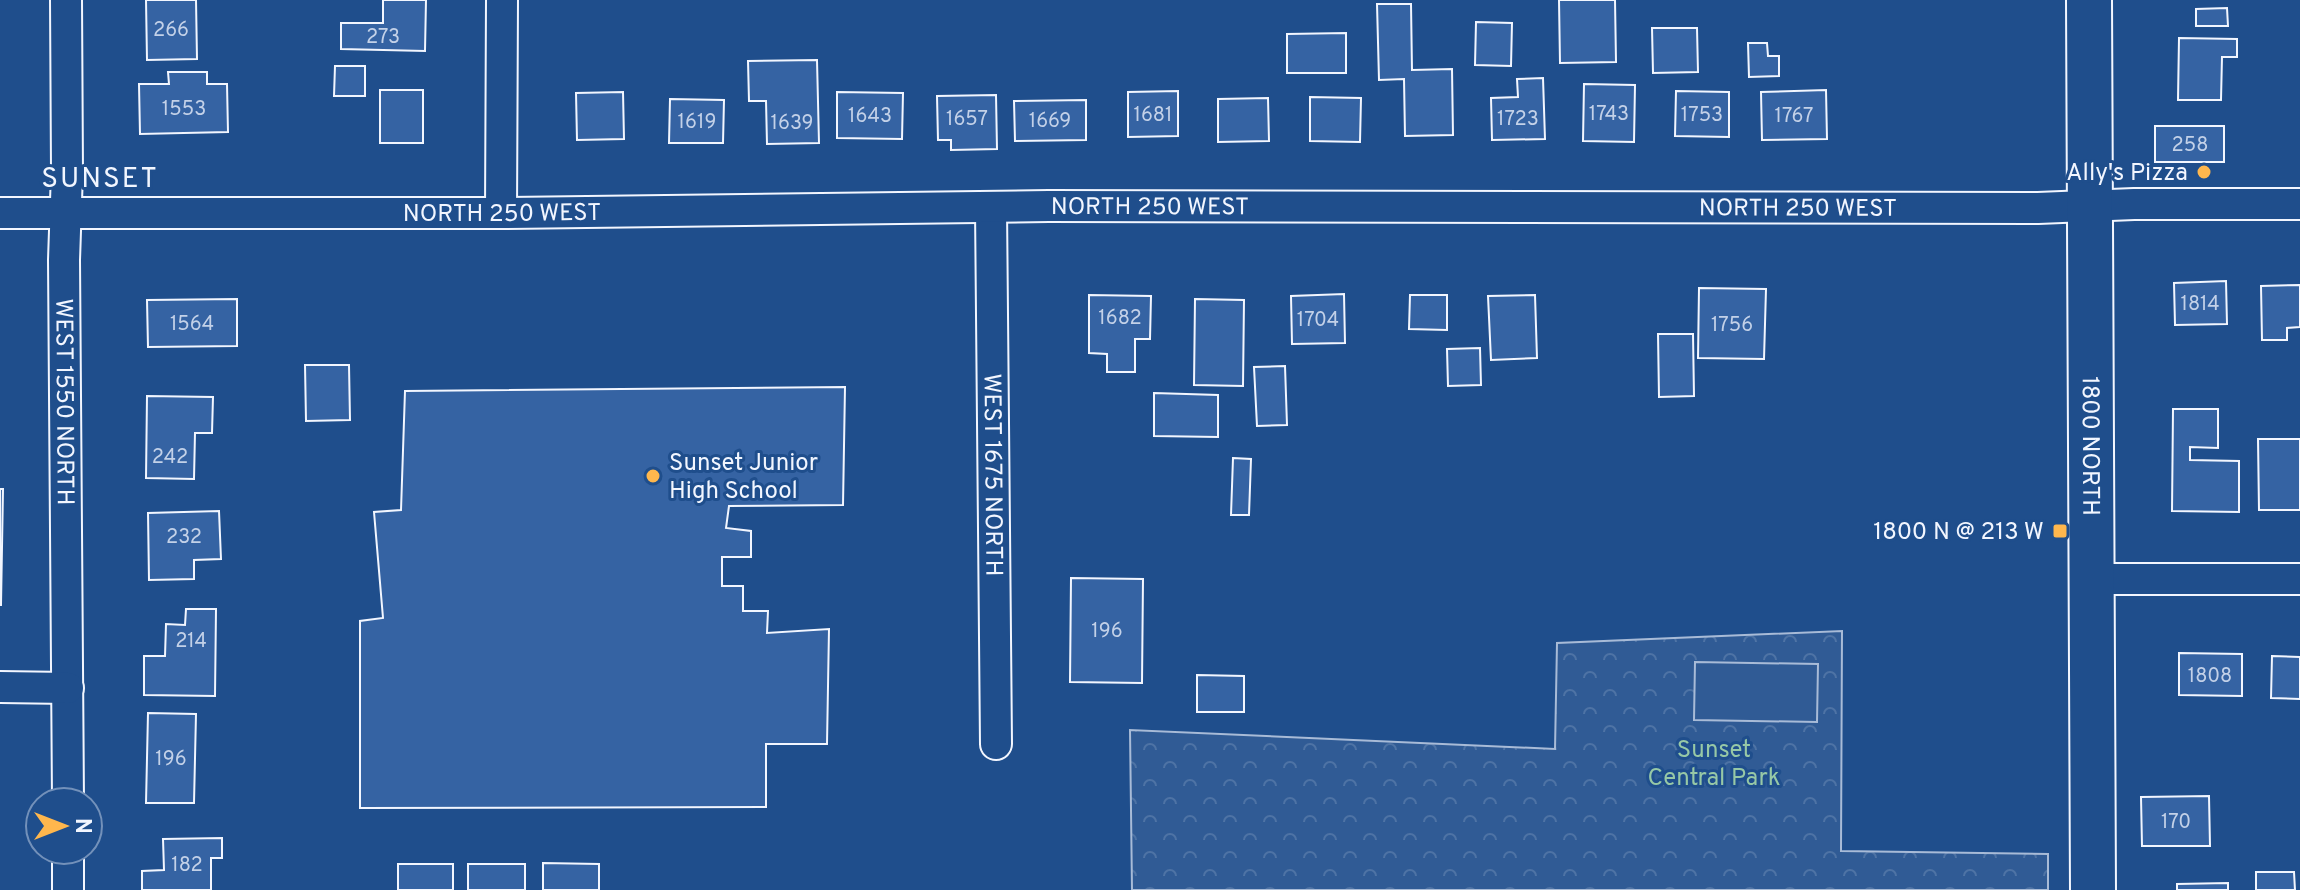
<svg xmlns="http://www.w3.org/2000/svg" width="2300" height="890" viewBox="0 0 2300 890" font-family="Overpass,sans-serif">
<style>
.park{fill:url(#park-crowns);stroke:#a8bbd7;stroke-width:2}
.pitch{fill:#305b95;stroke:#a8bbd7;stroke-width:2}
.building{fill:#3563a3;stroke:#f2f6ff;stroke-width:2}
.lines{fill:none;stroke-linecap:round;stroke-linejoin:round}
.street-casing{stroke:#f2f6ff;stroke-width:34}
.primary-casing{stroke:#f2f6ff;stroke-width:48}
.street{stroke:#1f4e8c;stroke-width:30}
.primary{stroke:#1f4e8c;stroke-width:44}
.poi-dot{fill:#ffb74d;stroke:#1f4e8c;stroke-width:3}
.labels{text-anchor:middle;stroke-width:6;stroke-linejoin:round;paint-order:stroke}
.number-label{font-size:20px;fill:#c3d1e8}
.poi-label{font-size:24px;fill:#f2f6ff;stroke:#1f4e8c;text-anchor:end}
.street-label{font-size:24px;fill:#f2f6ff;stroke:#1f4e8c}
.park-label{font-size:24px;fill:#97c8a6;stroke:#1f4e8c}
.quarter-label{font-size:28px;letter-spacing:2px;fill:#f2f6ff;stroke:#1f4e8c}
</style>
<defs>
<pattern id="park-crowns" width="20" height="18" patternUnits="userSpaceOnUse" patternTransform="scale(2)"><rect width="20" height="18" fill="#305b95"/><path d="M2 6a3 3 0 1 1 6 0M12 15a3 3 0 1 1 6 0" fill="none" stroke="#4e73a5"/></pattern>
</defs>
<rect width="100%" height="100%" fill="#1f4e8c"/>
<path class="park" d="M1842 631 1841 851 2048 854V890H1132L1130 730 1555 749 1557 643Z"/>
<path class="pitch" d="M1695 662 1818 664 1817 722 1694 720Z"/>
<g class="building">
<path d="M146 0H196L197 59 147 60Z"/>
<path d="M383 0H426L425 51 341 49V23H383Z"/>
<path d="M1559 0H1615L1616 62 1560 63Z"/>
<path d="M1377 4H1411L1412 70 1452 69 1453 135 1405 136 1404 79 1379 80Z"/>
<path d="M2227 8 2228 26H2196V9Z"/>
<path d="M1476 22 1512 23 1511 66 1475 65Z"/>
<path d="M1652 28H1697L1698 72 1653 73Z"/>
<path d="M1346 33V73H1287V34Z"/>
<path d="M2179 38 2237 39V57H2222L2221 100H2178Z"/>
<path d="M1748 43H1767L1768 56H1779V76L1749 77Z"/>
<path d="M817 60 819 143 767 144 766 101H749L748 61Z"/>
<path d="M335 66H365V96H334Z"/>
<path d="M168 72H207V84H227L228 132 140 134 139 84H169Z"/>
<path d="M1543 78 1545 139 1492 140 1491 98 1518 97 1517 79Z"/>
<path d="M1584 84 1635 85 1634 142 1583 141Z"/>
<rect x="380" y="90" width="43" height="53"/>
<path d="M1826 90 1827 139 1762 140 1761 92Z"/>
<path d="M1178 91V136L1128 137V92Z"/>
<path d="M1676 91 1729 92V137L1675 136Z"/>
<path d="M623 92 624 139 577 140 576 93Z"/>
<path d="M837 92 903 93 902 139 837 138Z"/>
<path d="M996 95 997 149 951 150V140H938L937 96Z"/>
<path d="M1310 97 1361 98 1360 142 1310 141Z"/>
<path d="M1268 98 1269 141 1218 142V99Z"/>
<path d="M670 99 724 100 723 143H669Z"/>
<path d="M1086 100V140L1015 141 1014 101Z"/>
<rect x="2155" y="126" width="69" height="36"/>
<path d="M2226 281 2227 324 2175 325 2174 283Z"/>
<path d="M2300 285V327L2287 328V340H2262L2261 286Z"/>
<path d="M1699 288 1766 289 1764 359 1698 358Z"/>
<path d="M1344 294 1345 343 1292 344 1291 296Z"/>
<path d="M1089 295 1151 296 1150 339H1135V372H1107V354L1089 353Z"/>
<path d="M1410 295H1447V330L1409 329Z"/>
<path d="M1535 295 1537 358 1491 360 1488 296Z"/>
<path d="M237 299V346L148 347 147 300Z"/>
<path d="M1195 299 1244 300 1243 386 1194 385Z"/>
<path d="M1658 334H1693L1694 396 1659 397Z"/>
<path d="M1480 348 1481 385 1448 386 1447 349Z"/>
<path d="M305 365H349L350 420 306 421Z"/>
<path d="M1285 366 1287 425 1257 426 1254 367Z"/>
<path d="M845 387 843 505 729 506 726 528 751 531V557H722V586H743V611H768L767 633 829 629 827 744H766V807L360 808V621L383 618 374 512 401 510 405 391Z"/>
<path d="M1154 393 1218 395V437L1154 436Z"/>
<path d="M147 396 213 397 212 433H195L194 479 146 478Z"/>
<path d="M2173 409H2218V448L2190 447V460L2239 461V512L2172 511Z"/>
<path d="M2258 439H2300V510H2259Z"/>
<path d="M1233 458 1251 459 1249 515H1231Z"/>
<path d="M0 489H3L1 605H0Z"/>
<path d="M219 511 221 559 194 560V579L149 580 148 513Z"/>
<path d="M1071 578 1143 579 1142 683 1070 682Z"/>
<path d="M186 609H216L215 696 144 695V656H165L166 624 185 625Z"/>
<path d="M2179 653 2242 654V696L2179 695Z"/>
<path d="M2272 656 2300 657V699L2271 698Z"/>
<path d="M1197 675 1244 676V712H1197Z"/>
<path d="M148 713 196 714 194 803H146Z"/>
<path d="M2209 796 2210 846H2142L2141 797Z"/>
<path d="M222 838V858H211V890H142V871L164 870 163 839Z"/>
<path d="M543 863 599 864V890H543Z"/>
<rect x="398" y="864" width="55" height="26"/>
<rect x="468" y="864" width="57" height="26"/>
<path d="M2256 872H2294L2295 890H2256Z"/>
<path d="M2228 883V890H2177V884Z"/>
</g>
<g class="lines">
<g class="street-casing">
<g id="street">
<path id="s1" d="M66 0 67 172 64 260 68 802"/>
<path id="s2" d="M991 207 996 744"/>
<path id="s3" d="M0 213H501L1049 206 2038 208 2134 204H2300"/>
<path d="M501 213 502 0"/>
<path d="M2091 579H2300"/>
<path d="M0 687 68 688"/>
<path d="M68 850V890"/>
</g>
</g>
<g class="primary-casing">
<g id="primary">
<path id="s4" d="M2089 0 2093 890"/>
</g>
</g>
<use href="#street" class="street"/>
<use href="#primary" class="primary"/>
</g>
<g class="poi-dot">
<circle cx="2204" cy="172" r="8"/>
<circle cx="653" cy="476" r="8"/>
<rect x="2052" y="523" width="16" height="16" rx="4"/>
</g>
<g class="labels">
<g class="number-label">
<text x="171" y="36">266</text>
<text x="383" y="43">273</text>
<text x="184" y="115">1553</text>
<text x="1609" y="120">1743</text>
<text x="1153" y="121">1681</text>
<text x="1702" y="121">1753</text>
<text x="870" y="122">1643</text>
<text x="1794" y="122">1767</text>
<text x="967" y="125">1657</text>
<text x="1518" y="125">1723</text>
<text x="1050" y="127">1669</text>
<text x="697" y="128">1619</text>
<text x="792" y="129">1639</text>
<text x="2190" y="151">258</text>
<text x="2200" y="310">1814</text>
<text x="1120" y="324">1682</text>
<text x="1318" y="326">1704</text>
<text x="192" y="330">1564</text>
<text x="1732" y="331">1756</text>
<text x="170" y="463">242</text>
<text x="184" y="543">232</text>
<text x="1107" y="637">196</text>
<text x="191" y="647">214</text>
<text x="2210" y="682">1808</text>
<text x="171" y="765">196</text>
<text x="2176" y="828">170</text>
<text x="187" y="871">182</text>
</g>
<g class="poi-label">
<text x="2188" y="180">Ally's Pizza</text>
<text x="669" y="470" text-anchor="start">Sunset Junior<tspan x="669" dy="28">High School</tspan></text>
<text x="2044" y="539">1800 N @ 213 W</text>
</g>
<g class="street-label">
<text dy="8" stroke="none"><textPath href="#s3" startOffset="1150">NORTH 250 WEST</textPath></text>
<text dy="8" stroke="none"><textPath href="#s3" startOffset="1798">NORTH 250 WEST</textPath></text>
<text dy="8" stroke="none"><textPath href="#s3" startOffset="502">NORTH 250 WEST</textPath></text>
<text dy="8" stroke="none"><textPath href="#s1" startOffset="402">WEST 1550 NORTH</textPath></text>
<text dy="8" stroke="none"><textPath href="#s4" startOffset="446">1800 NORTH</textPath></text>
<text dy="8" stroke="none"><textPath href="#s2" startOffset="268">WEST 1675 NORTH</textPath></text>
</g>
<g class="park-label">
<text x="1714" y="757">Sunset<tspan x="1714" dy="28">Central Park</tspan></text>
</g>
<g class="quarter-label">
<text x="100" y="187">SUNSET</text>
</g>
</g>
<g transform="translate(64 826) rotate(90)"><circle r="38" fill="#1f4e8c" stroke="#7391ba" stroke-width="2"/>
<path d="M0-6L14 30L0 20L-14 30Z" fill="#ffb74d"/>
<text y="-12" font-size="22" font-weight="bold" text-anchor="middle" fill="#f2f6ff">N</text>
</g>
</svg>
